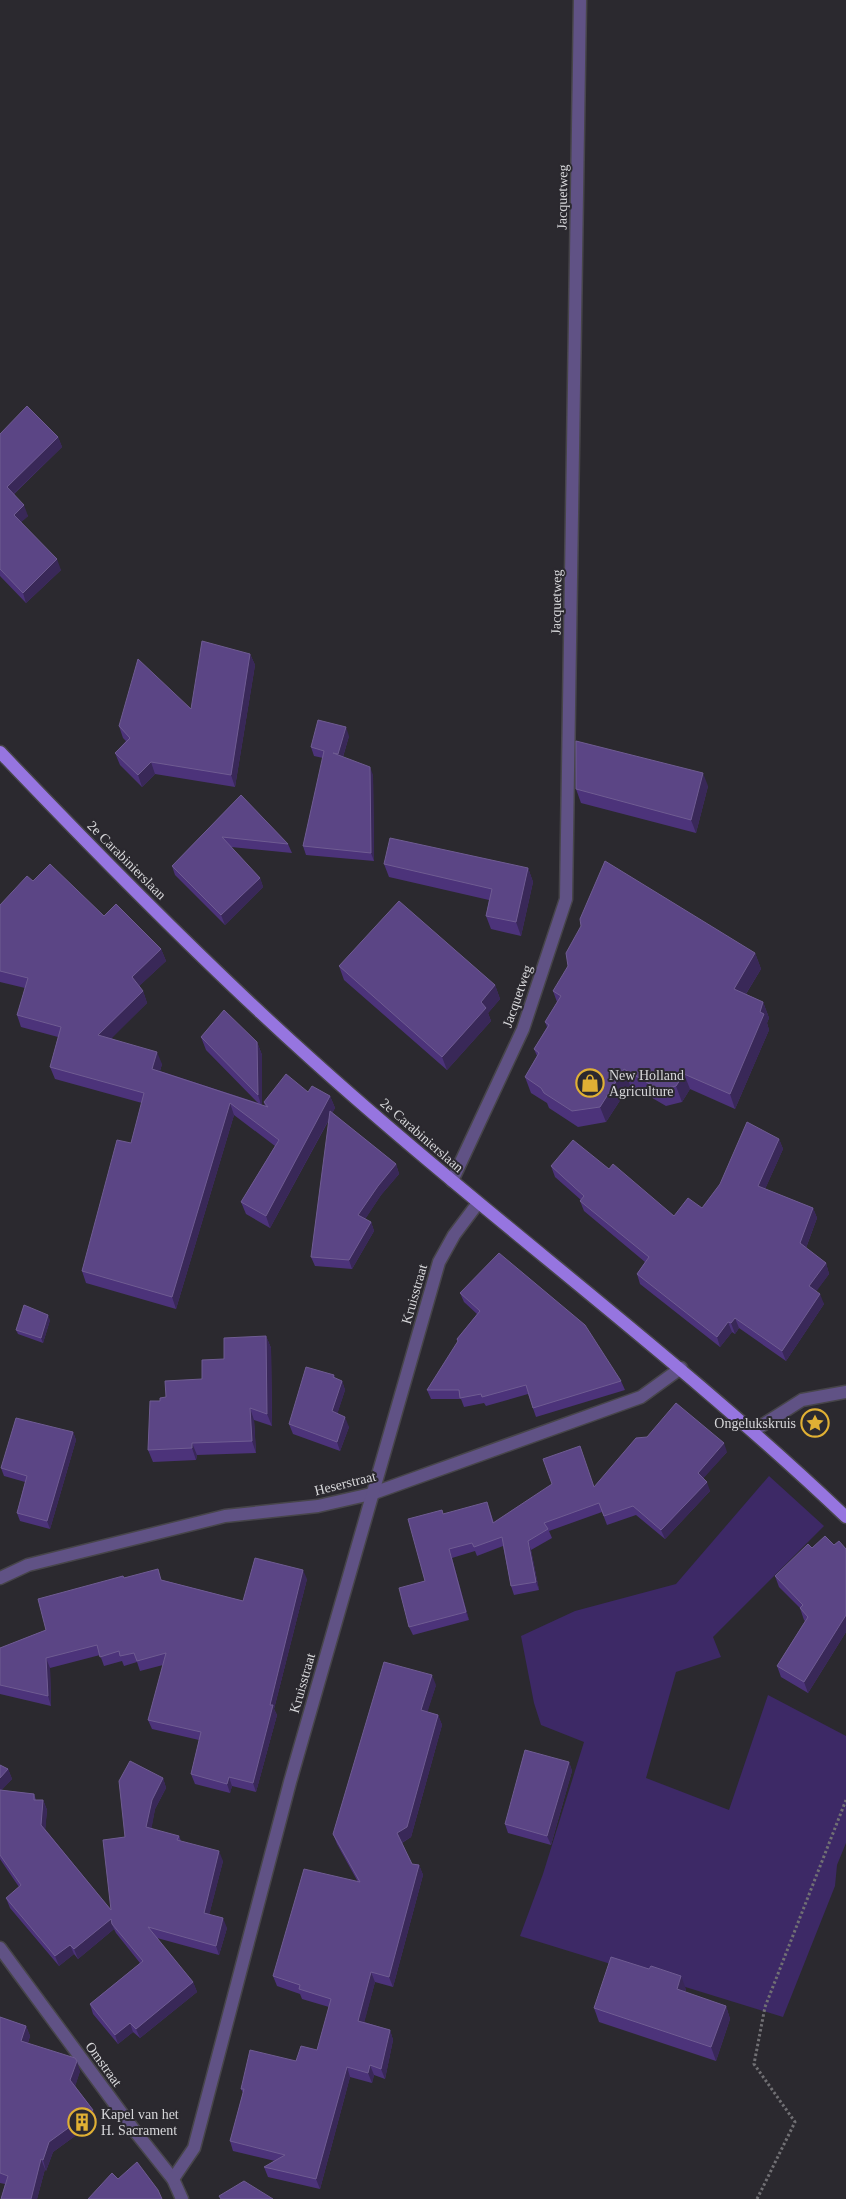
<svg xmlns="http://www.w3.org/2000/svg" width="846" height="2199" viewBox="0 0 846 2199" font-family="'Times New Roman',serif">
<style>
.green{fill:#3d2966}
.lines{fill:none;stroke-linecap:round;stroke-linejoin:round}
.street-casing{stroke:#47454a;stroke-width:15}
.primary-casing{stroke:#47454a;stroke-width:15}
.path{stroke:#717074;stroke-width:3;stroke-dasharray:2.5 2.5;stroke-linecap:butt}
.street{stroke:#605285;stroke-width:12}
.primary{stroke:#9675e0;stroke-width:12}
.wall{fill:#4c337a}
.shaded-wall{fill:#392858}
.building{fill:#5b4585;stroke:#6f5c92}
.labels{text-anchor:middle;stroke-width:4;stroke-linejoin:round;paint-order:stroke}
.street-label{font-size:14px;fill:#d7d7da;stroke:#2b292f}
.poi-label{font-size:14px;fill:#d7d7da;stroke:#2b292f;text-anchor:start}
</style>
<rect width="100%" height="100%" fill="#2b292f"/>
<path class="green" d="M769 1476 824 1526 713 1637 721 1657 676 1672 646 1778 729 1810 768 1695 846 1736V1843L837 1865 835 1886 783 2017 520 1936 543 1874 584 1742 541 1725 534 1703 521 1636 575 1611 676 1584Z"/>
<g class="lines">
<g class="street-casing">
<g id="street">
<path d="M452 1181 523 1029 566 899 580 0"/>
<path d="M753 1431 802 1400 846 1392"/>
<path d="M0 1578 28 1565 225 1516 318 1506 371 1494 641 1397 681 1368"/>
<path d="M0 1948 134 2130 173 2179 182 2199"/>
<path d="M173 2179 194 2148 290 1782 439 1262 454 1235 478 1203"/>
</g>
</g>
<g class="primary-casing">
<path id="primary" d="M0 752C100 857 202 961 310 1058 485 1216 676 1355 846 1517"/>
</g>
<path class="path" d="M757 2199 795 2122 754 2064 765 2007 846 1800"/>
<use href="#street" class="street"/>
<use href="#primary" class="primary"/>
</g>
<g class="wall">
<path d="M0 434 58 437 62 447 14 494 28 516 21 522 61 570 26 603 0 576Z"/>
<path d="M250 654 255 665 235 787 155 774 142 787 120 765 115 753 126 741 123 738 119 726 191 709Z"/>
<path d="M349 736 343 757 373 775 374 861 306 855 303 846 323 758 314 756 311 747Z"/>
<path d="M708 786 696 833 581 803 576 789Z"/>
<path d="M241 795 288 844 292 853 231 847 260 878 263 887 225 925 175 875 172 866Z"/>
<path d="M384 864 528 868 533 882 521 936 491 929 486 916 489 900 389 877Z"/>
<path d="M33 881 104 916 161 949 166 961 139 986 143 991 147 1003 111 1038 162 1064 160 1071 258 1103 206 1050 201 1037 257 1042 262 1055V1105L265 1106 264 1102 308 1092 330 1096 335 1108 332 1113 396 1164 399 1174 381 1195 365 1219 371 1222 374 1231 352 1269 315 1266 311 1257 330 1118 270 1228 246 1214 241 1202 275 1146 234 1115 176 1309 86 1283 82 1271 131 1143 142 1103 55 1079 50 1067 58 1037 21 1027 17 1015 25 988 0 982V905Z"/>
<path d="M755 953 761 969 746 994 763 1002 769 1018 767 1023 769 1030 735 1109 690 1089 682 1102 666 1106 630 1085 606 1122 578 1127 549 1108 547 1103 531 1093 525 1077 537 1056 534 1049 547 1027 545 1022 557 1002 553 991Z"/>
<path d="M339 966 495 985 500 999 488 1013 491 1021 447 1070 344 980Z"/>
<path d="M779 1139 783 1149 765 1189 813 1208 817 1218 806 1248 826 1263 829 1274 816 1291 824 1304 786 1361 739 1328 735 1334 732 1332 720 1347 640 1284 637 1274 645 1262 584 1211 580 1201 581 1200 555 1177 551 1166 609 1169 674 1216 702 1208Z"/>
<path d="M460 1293 621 1381 625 1390 536 1417 528 1394 486 1406 484 1403 464 1407 461 1399H431L427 1390 458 1342 457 1339 477 1314 464 1302Z"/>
<path d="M50 1320 43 1343 18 1334 16 1330Z"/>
<path d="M266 1336 271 1348 272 1426 254 1420 256 1453 197 1455 196 1460 153 1462 148 1450 166 1397 202 1379 224 1359Z"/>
<path d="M334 1375 335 1378 342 1381 345 1390 337 1414 349 1427 340 1451 293 1434 289 1424Z"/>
<path d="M73 1432 76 1440 50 1529 20 1521 17 1513 25 1482 4 1476 1 1468Z"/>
<path d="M727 1452 703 1478 710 1491 665 1539 636 1515 607 1525 602 1512 549 1531 552 1538 531 1550 539 1590 514 1595 511 1586 503 1546 477 1556 475 1551 452 1558 469 1620 413 1635 409 1627 425 1581 443 1514 490 1511 494 1523 594 1487Z"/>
<path d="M834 1545 846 1549V1632L808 1693 781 1677 777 1666 805 1621 804 1620 800 1608 779 1587 775 1576 812 1548Z"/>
<path d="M124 1578 162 1580 243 1601 307 1579 274 1709 277 1715 256 1792 232 1786 230 1793 195 1784 191 1774 199 1740 152 1729 148 1720 163 1665 140 1671 137 1662 124 1666 122 1661 104 1666 100 1655 50 1668 51 1706 0 1694V1648L46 1630Z"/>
<path d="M436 1685 427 1712 438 1715 442 1725 411 1837 402 1843 412 1864 419 1865 423 1875 393 1987 375 1982 364 2022 390 2030 393 2040 385 2079 374 2075 372 2083 350 2077 320 2189 268 2177 264 2167 275 2161 233 2151 230 2141 243 2093 241 2089 317 2050 329 2007 302 1999 300 1994 277 1986 273 1976 358 1882 337 1844 333 1834Z"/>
<path d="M569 1762 572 1771 551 1845 508 1833 505 1824Z"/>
<path d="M0 1765 8 1769 12 1779 1 1790 34 1794 36 1800H43L47 1810 45 1829 111 1910 125 1837 163 1778 166 1788 155 1809 151 1829 179 1836 181 1841 223 1861 209 1915 227 1928 219 1955 157 1938 193 1982 197 1992 140 2038 133 2032 118 2044 93 2014 90 2004 140 1963 116 1933 114 1929 78 1959 74 1954 59 1966 10 1908 6 1898 19 1887 0 1859Z"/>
<path d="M686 1989 685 1992 726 2006 730 2019 716 2061 599 2022 594 2008Z"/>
<path d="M0 2017 26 2026 30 2036 28 2043 80 2071 75 2086 93 2110 97 2120 53 2152 46 2171 45 2169 37 2199H1L5 2184 0 2183Z"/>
</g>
<g class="shaded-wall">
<path d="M58 437 62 447 10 497 7 487Z"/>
<path d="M24 505 28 516 18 525 14 515Z"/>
<path d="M57 559 61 570 26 603 23 593Z"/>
<path d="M250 654 255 665 235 787 231 775Z"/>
<path d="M346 727 349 736 341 763 338 754Z"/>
<path d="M151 762 155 774 142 787 138 775Z"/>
<path d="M370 767 373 775 374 861 371 853Z"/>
<path d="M703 773 708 786 696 833 691 820Z"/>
<path d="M528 868 533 882 521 936 516 922Z"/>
<path d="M260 878 263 887 225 925 221 915Z"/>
<path d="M161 949 166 961 136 989 132 977Z"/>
<path d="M755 953 761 969 739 1005 734 989Z"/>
<path d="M495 985 500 999 488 1013 491 1021 447 1070 442 1057 481 1002Z"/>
<path d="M143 991 147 1003 103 1047 98 1035Z"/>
<path d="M763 1002 769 1018 767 1023 769 1030 735 1109 730 1094Z"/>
<path d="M257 1042 262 1055V1108L258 1095Z"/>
<path d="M157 1052 162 1064 157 1081 152 1069Z"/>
<path d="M624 1069 630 1085 606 1122 600 1107Z"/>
<path d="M684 1074 690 1089 682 1102 676 1086Z"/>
<path d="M330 1096 335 1108 270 1228 266 1216Z"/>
<path d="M230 1103 234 1115 176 1309 172 1297Z"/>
<path d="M779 1139 783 1149 762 1196 758 1186Z"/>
<path d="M396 1164 399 1174 381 1195 362 1224 358 1215 378 1186Z"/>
<path d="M813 1208 817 1218 804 1253 800 1243Z"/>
<path d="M371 1222 374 1231 352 1269 349 1260Z"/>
<path d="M826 1263 829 1274 813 1296 809 1286Z"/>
<path d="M820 1294 824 1304 786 1361 782 1351Z"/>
<path d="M48 1315 50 1320 43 1343 41 1338Z"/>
<path d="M735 1318 739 1328 735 1334 731 1323Z"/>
<path d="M728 1322 732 1332 720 1347 717 1337Z"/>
<path d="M266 1336 271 1348 272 1426 267 1414Z"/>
<path d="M342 1381 345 1390 335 1421 332 1411Z"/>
<path d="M250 1408 254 1420 256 1453 252 1441Z"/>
<path d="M345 1417 349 1427 340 1451 337 1442Z"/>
<path d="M73 1432 76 1440 50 1529 47 1521Z"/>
<path d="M192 1443 197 1455 196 1460 192 1448Z"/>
<path d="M724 1443 727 1452 701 1481 698 1473Z"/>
<path d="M707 1482 710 1491 665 1539 661 1530Z"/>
<path d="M528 1541 531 1550 539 1590 536 1582Z"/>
<path d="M449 1549 452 1558 469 1620 466 1612Z"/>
<path d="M303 1570 307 1579 274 1709 277 1715 256 1792 253 1783 270 1705Z"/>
<path d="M846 1615V1632L808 1693 804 1682Z"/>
<path d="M46 1658 50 1668 51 1706 48 1696Z"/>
<path d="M432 1675 436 1685 425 1720 421 1710Z"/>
<path d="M438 1715 442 1725 411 1837 401 1843 397 1833Z"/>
<path d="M569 1762 572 1771 551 1845 547 1836Z"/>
<path d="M8 1769 12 1779 0 1792V1778Z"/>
<path d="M229 1777 232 1786 230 1793 227 1784Z"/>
<path d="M163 1778 166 1788 155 1809 150 1837 146 1827 152 1800Z"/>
<path d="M43 1800 47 1810 45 1834 41 1825Z"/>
<path d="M219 1851 223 1861 207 1923 204 1913Z"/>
<path d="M419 1865 423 1875 393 1987 389 1977Z"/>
<path d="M223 1918 227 1928 219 1955 216 1946Z"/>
<path d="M111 1919 112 1924 114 1929 78 1959 74 1949Z"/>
<path d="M70 1945 74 1954 59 1966 55 1956Z"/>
<path d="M371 1972 375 1982 362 2031 358 2021Z"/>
<path d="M681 1976 686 1989 682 2002 677 1989Z"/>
<path d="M193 1982 197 1992 140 2038 136 2029Z"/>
<path d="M726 2006 730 2019 716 2061 711 2047Z"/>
<path d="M130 2023 133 2032 118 2044 115 2035Z"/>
<path d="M26 2026 30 2036 25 2051 21 2041Z"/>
<path d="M390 2030 393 2040 385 2079 381 2069Z"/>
<path d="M77 2061 80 2071 74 2090 70 2080Z"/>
<path d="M370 2065 374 2075 372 2083 368 2073Z"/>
<path d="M347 2067 350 2077 320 2189 316 2179Z"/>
<path d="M93 2110 97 2120 53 2152 46 2171 43 2160 49 2142Z"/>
<path d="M41 2159 45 2169 37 2199H31Z"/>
</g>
<g class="building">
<path d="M27 406 58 437 7 487 24 505 14 515 57 559 23 593 0 569V434Z"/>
<path d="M202 641 250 654 231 775 151 762 138 775 115 753 130 738 119 726 138 659 191 709Z"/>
<path d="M318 720 346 727 338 754 333 753 370 767 371 853 303 846 324 751 311 747Z"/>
<path d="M576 741 703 773 691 820 576 789Z"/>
<path d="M241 795 288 844 222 837 260 878 221 915 172 866Z"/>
<path d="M390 838 528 868 516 922 486 916 492 889 384 864Z"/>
<path d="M605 861 755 953 734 989 763 1002 760 1012 764 1014 730 1094 684 1074 676 1086 660 1090 624 1069 600 1107 572 1111 544 1093 541 1088 525 1077 539 1053 534 1049 549 1025 545 1022 561 996 553 991 568 966 566 953 581 926 580 919Z"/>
<path d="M50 864 104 916 116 904 161 949 132 977 143 991 98 1035 157 1052 152 1069 268 1107 264 1102 286 1074 308 1092 312 1086 330 1096 266 1216 241 1202 279 1140 230 1103 172 1297 82 1271 117 1140 131 1143 144 1093 50 1067 61 1027 17 1015 28 978 0 971V905L27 876 33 881Z"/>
<path d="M399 901 495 985 481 1002 486 1008 442 1057 339 966Z"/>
<path d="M224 1010 257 1042 258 1095 201 1037Z"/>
<path d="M330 1111 396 1164 378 1186 358 1215 371 1222 349 1260 311 1257Z"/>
<path d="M747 1122 779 1139 758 1186 813 1208 800 1243 826 1263 809 1286 820 1294 782 1351 735 1318 731 1323 728 1322 717 1337 637 1274 649 1257 580 1201 584 1196 551 1166 573 1140 609 1169 613 1164 674 1216 688 1198 702 1208 720 1184Z"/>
<path d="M499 1253 585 1325 621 1381 533 1408 526 1385 482 1397 481 1394 460 1398 459 1390H427L458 1341 457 1339 480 1311 460 1293Z"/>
<path d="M24 1305 48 1315 41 1338 16 1330Z"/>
<path d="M266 1336 267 1414 250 1408 252 1441 192 1443V1448L148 1450 150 1401H160V1398L166 1397 165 1381 202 1379V1360L224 1359V1338Z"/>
<path d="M306 1367 334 1375 333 1377 342 1381 332 1411 345 1417 337 1442 289 1424Z"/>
<path d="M676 1403 724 1443 698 1473 707 1482 661 1530 633 1506 604 1516 599 1503 544 1523 548 1529 528 1541 536 1582 511 1586 502 1537 474 1547 472 1543 449 1549 466 1612 409 1627 399 1588 425 1581 408 1519 442 1510 443 1514 487 1502 493 1523 552 1484 543 1459 580 1446 594 1487 636 1438 647 1437Z"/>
<path d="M16 1418 73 1432 47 1521 17 1513 27 1476 1 1468Z"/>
<path d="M825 1536 834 1545 839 1541 846 1549V1615L804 1682 777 1666 808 1617 800 1608 803 1605 775 1576 808 1544 812 1548Z"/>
<path d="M255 1558 303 1570 270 1705H273L253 1783 229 1777 227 1784 191 1774 201 1732 148 1720 166 1653 137 1661 134 1653 120 1656 119 1651 100 1657 97 1645 46 1658 48 1696 0 1685V1648L46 1630 38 1599 123 1576 124 1578 158 1569 161 1580 243 1601Z"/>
<path d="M384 1662 432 1675 421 1710 438 1715 407 1827 397 1833 412 1864 419 1865 389 1977 371 1972 358 2021 390 2030 381 2069 370 2065 368 2073 347 2067 316 2179 264 2167 285 2155 230 2141 244 2089H241L250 2050 296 2061 301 2046 317 2050 331 1999 299 1989 300 1985 273 1976 304 1869 360 1882 333 1834Z"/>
<path d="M525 1750 569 1762 547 1836 505 1824Z"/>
<path d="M130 1761 163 1778 152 1800 146 1827 179 1836 177 1840 219 1851 204 1913 223 1918 216 1946 148 1927 193 1982 136 2029 130 2023 115 2035 90 2004 143 1961 112 1924 111 1919 74 1949 70 1945 55 1956 6 1898 21 1885 0 1855V1790L34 1794V1800H43L41 1825 111 1910 103 1840 125 1837 119 1781Z"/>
<path d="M0 1765 8 1769 0 1778Z"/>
<path d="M611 1957 649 1969 651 1966 681 1976 677 1989 726 2006 711 2047 594 2008Z"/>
<path d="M0 2017 26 2026 21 2041 75 2058 77 2061 70 2080 93 2110 49 2142 43 2160 41 2159 31 2199H1L8 2176 0 2173Z"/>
<path d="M137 2162 158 2190 162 2199H88L112 2173 118 2179Z"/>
<path d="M244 2181 273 2199H221L219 2196Z"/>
</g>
<defs>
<g id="shop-ring" transform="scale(1.4375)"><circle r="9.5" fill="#2b292f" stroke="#e0b034" stroke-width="1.5"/><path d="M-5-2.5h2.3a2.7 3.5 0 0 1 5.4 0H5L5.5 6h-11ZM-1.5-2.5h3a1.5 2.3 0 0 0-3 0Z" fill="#e0b034"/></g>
<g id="sight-ring" transform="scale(1.4375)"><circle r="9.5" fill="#2b292f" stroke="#e0b034" stroke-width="1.5"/><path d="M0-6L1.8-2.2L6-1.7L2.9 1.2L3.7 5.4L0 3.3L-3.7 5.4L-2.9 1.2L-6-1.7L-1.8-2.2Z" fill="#e0b034"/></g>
<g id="building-ring" transform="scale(1.4375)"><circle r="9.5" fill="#2b292f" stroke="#e0b034" stroke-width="1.5"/><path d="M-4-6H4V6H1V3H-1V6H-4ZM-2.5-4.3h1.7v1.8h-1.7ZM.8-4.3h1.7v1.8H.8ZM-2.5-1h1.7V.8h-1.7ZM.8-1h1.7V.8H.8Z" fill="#e0b034"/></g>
</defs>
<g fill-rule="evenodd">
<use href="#shop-ring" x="590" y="1083"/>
<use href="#sight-ring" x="815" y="1423"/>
<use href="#building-ring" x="82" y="2122"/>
</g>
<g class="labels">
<g class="street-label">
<text transform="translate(562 197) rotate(-89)" y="5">Jacquetweg</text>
<text transform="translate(556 602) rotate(-89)" y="5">Jacquetweg</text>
<text transform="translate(127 860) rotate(45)" y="5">2e Carabinierslaan</text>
<text transform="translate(517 996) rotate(-71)" y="5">Jacquetweg</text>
<text transform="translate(422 1135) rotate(41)" y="5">2e Carabinierslaan</text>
<text transform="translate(414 1294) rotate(-74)" y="5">Kruisstraat</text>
<text transform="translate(345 1483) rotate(-14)" y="5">Heserstraat</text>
<text transform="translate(302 1683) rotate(-74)" y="5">Kruisstraat</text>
<text transform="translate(104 2064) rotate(54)" y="5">Omstraat</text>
</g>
<g class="poi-label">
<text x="609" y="1080">New Holland<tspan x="609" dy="16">Agriculture</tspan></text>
<text x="796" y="1428" text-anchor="end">Ongelukskruis</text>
<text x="101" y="2119">Kapel van het<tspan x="101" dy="16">H. Sacrament</tspan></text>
</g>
</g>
</svg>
